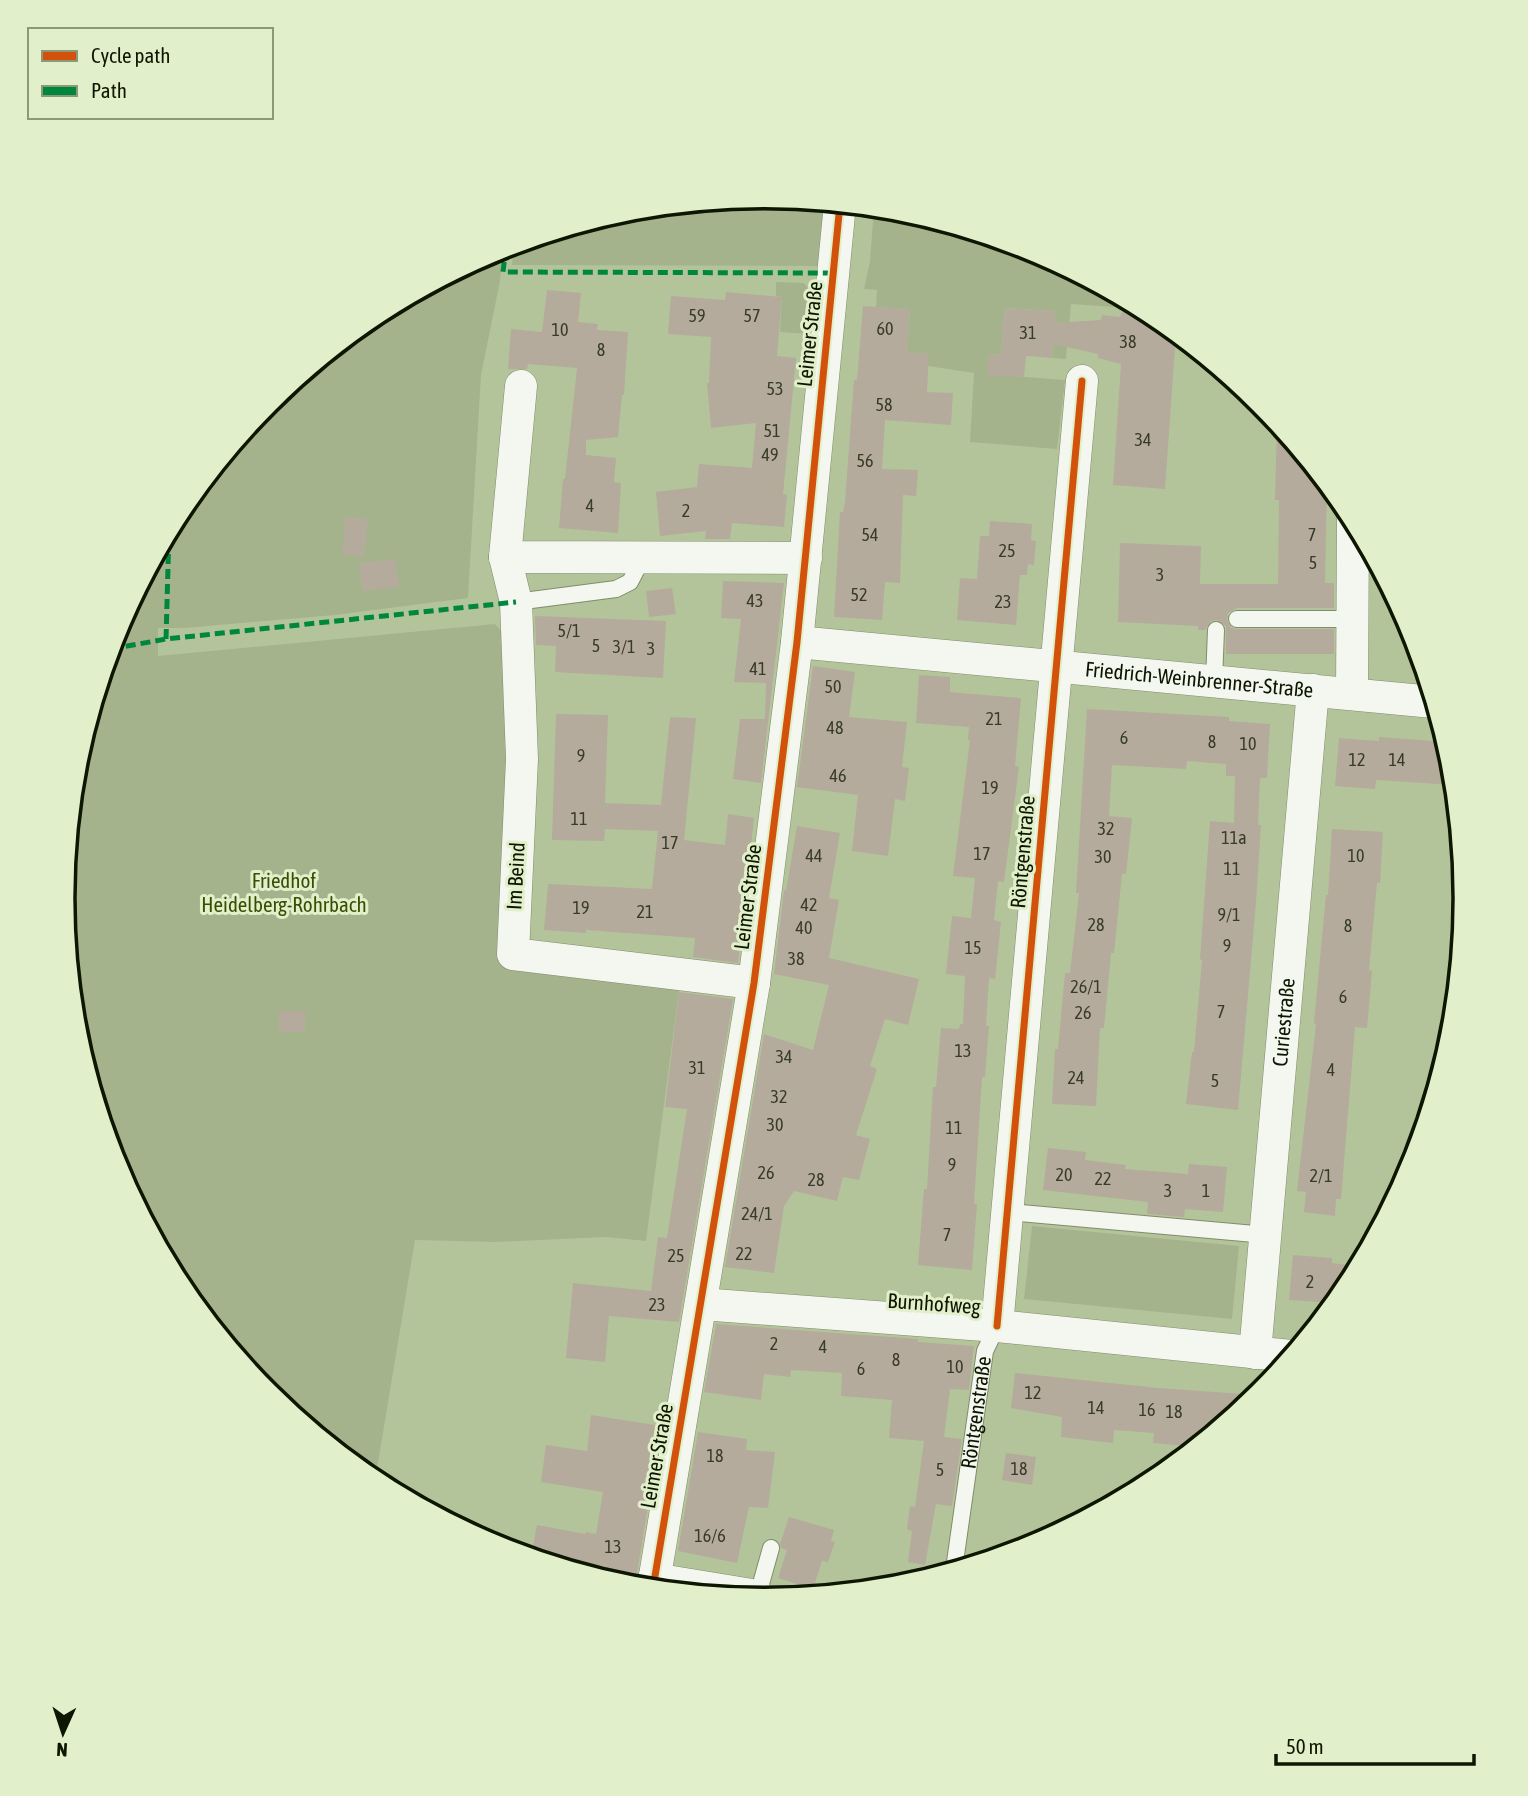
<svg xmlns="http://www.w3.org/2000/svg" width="1528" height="1796" viewBox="0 0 1528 1796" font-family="'Asap Condensed',sans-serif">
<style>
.green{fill:#a5b38d}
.building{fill:#b4ab9c}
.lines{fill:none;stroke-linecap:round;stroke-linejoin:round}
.service-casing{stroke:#808c6b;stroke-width:18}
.minor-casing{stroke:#808c6b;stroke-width:33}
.service{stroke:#f4f6f0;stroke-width:16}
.minor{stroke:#f4f6f0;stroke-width:32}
.quiet{stroke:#00873e;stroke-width:5;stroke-dasharray:10 5;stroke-linecap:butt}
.cycleway-casing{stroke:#e1f0ca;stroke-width:11}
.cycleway{stroke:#d2520b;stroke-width:7}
.labels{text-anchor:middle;stroke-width:6;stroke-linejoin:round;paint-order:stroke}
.number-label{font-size:18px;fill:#373b27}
.street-label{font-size:21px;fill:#0d1600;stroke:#e1f0ca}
.park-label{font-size:21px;fill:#3a4e03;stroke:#e1f0ca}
.rim{fill:none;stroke:#0d1600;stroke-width:3.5}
</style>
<rect width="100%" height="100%" fill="#b4c49a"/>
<g class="green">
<path d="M764 197 827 203 818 266 512 265 514 245 628 210Z"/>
<path d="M874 208 901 211 1033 251 1143 309 1071 304 1066 359 1052 358 1055 311 1005 308 1001 355 989 354 988 374 1065 380 1057 449 970 442 974 373 928 366V354L907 352 910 309 876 307 877 290 864 289 870 261Z"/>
<path d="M503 248 500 281 481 375 468 598 335 615 185 628H158V656L495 624 509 641 503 963 680 983 646 1241 606 1237 495 1242 415 1240 375 1481 268 1393 181 1287 116 1166 76 1034 63 898 77 761 117 629 181 508 269 402 375 315Z"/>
<path d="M776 282 804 283 811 293 808 334 780 332 782 297 776 296Z"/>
<path d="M1032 1226 1239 1246 1232 1319 1024 1299Z"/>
</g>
<g class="building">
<path d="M547 290 581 293 578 322 598 324 597 330 628 332 624 395H622L618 437 586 440V455L616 458 614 482 621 483 618 533 559 528 563 479H565L577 368 528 364 527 369H508L511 329 542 332Z"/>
<path d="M726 292 782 297 777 356 796 358 783 494 787 495 784 527 732 523 730 539H705L706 531 660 536 656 492 697 487 699 464 752 468 756 423 711 428 707 383H709L711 337 668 334 671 296 725 300Z"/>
<path d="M863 306 910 309 907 352 929 354 927 392 953 393 951 425 885 420 882 469 918 470 916 496 903 495 900 583 885 582 882 620 834 617 840 512H843L845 502 854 380H857Z"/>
<path d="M1005 308 1055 311 1054 323 1101 320 1102 315 1120 317 1122 312 1151 314 1176 334 1165 489 1113 485 1121 364 1098 358V354L1053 344 1052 358 1026 356 1024 377 987 375 989 354 1001 355 1003 332 1000 331 1001 326 1004 325Z"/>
<path d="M1277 423 1327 484 1325 583H1334V608H1237L1228 613 1227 620 1231 628 1237 629H1334V654H1226V626L1217 620 1211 621 1205 630H1198V626L1118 622 1120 543 1201 546 1200 584H1278L1279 500H1275Z"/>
<path d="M345 517 368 519 364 557 342 555Z"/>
<path d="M990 521 1032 524 1031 540 1036 541 1034 565 1028 564 1027 575H1020L1016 625 957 620 960 578 977 579 980 536H989Z"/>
<path d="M395 559 399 587 362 591 359 563Z"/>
<path d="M723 581 784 583 761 783 733 779 740 719H765L766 683 734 682 741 619 721 618Z"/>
<path d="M672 588 676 614 649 617 646 591Z"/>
<path d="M535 616 666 621 663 678 555 672 556 646 536 645Z"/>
<path d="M813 666 855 672 849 717 907 722 902 767 909 768 905 801 895 799 888 856 852 851 858 795 797 787Z"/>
<path d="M919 675 950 677V692L1021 698 1015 766 1019 767 1004 882 998 881 994 920 1001 922 995 979 989 978 986 1026H989L985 1077H982L974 1204H977L972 1270 918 1265 924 1189H927L933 1087H936L941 1028 959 1029 960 1024H963L965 976 946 974 952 916 971 918 975 878 953 876 970 740H968L969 727 916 723Z"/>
<path d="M1087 709 1229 717V721L1270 724 1267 778H1260L1258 825H1261L1256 903 1238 1110 1186 1104 1192 1052H1194L1202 960 1200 959 1210 821 1234 823 1235 776H1226V764L1187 761 1186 769 1112 765 1109 816 1132 818 1126 874H1122L1114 953H1111L1104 1028H1100L1096 1106 1052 1104 1055 1049H1058L1065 973H1070L1079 893H1076Z"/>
<path d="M556 714 608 715 605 803 661 805 670 717 696 718 684 840 725 845 728 814 754 818 738 963 693 957 695 938 586 930V933L544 930 548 884 652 889 658 831 605 829 604 841 552 840Z"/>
<path d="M1379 737 1446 742 1452 762 1454 785 1376 780 1375 789 1335 786 1339 738 1379 741Z"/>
<path d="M797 826 840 833 829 898 839 900 829 958 919 979 908 1025 885 1019 870 1066 877 1069 856 1135 870 1139 859 1180 843 1177 837 1201 794 1191 784 1206 774 1273 725 1267 764 1034 813 1050 829 985 774 974 784 890 786 891Z"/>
<path d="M1332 829 1383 832 1380 883H1377L1369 970 1372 971 1367 1028 1355 1027 1341 1199H1336L1335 1216 1304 1212 1306 1192 1297 1191 1316 1024 1314 1023 1326 895H1328Z"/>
<path d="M679 992 733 999 679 1322 609 1316 605 1362 566 1358 573 1283 651 1291 658 1237 667 1238 687 1109 665 1107Z"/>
<rect x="279" y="1011" width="26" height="21"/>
<path d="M1048 1148 1086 1152 1085 1160 1126 1165 1125 1169 1188 1174 1189 1164 1227 1167 1223 1212 1185 1209 1184 1217 1147 1214 1148 1202 1043 1190Z"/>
<path d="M1293 1255 1332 1258V1263L1358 1266 1347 1288 1334 1303 1289 1300Z"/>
<path d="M716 1324 918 1339V1342L974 1346 969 1390 950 1389 944 1437 962 1439 952 1506 936 1504 925 1565 908 1562 912 1531 907 1529 910 1506 915 1507 924 1441 889 1438 892 1400 841 1396 842 1373 791 1370 790 1377 764 1374 761 1400 704 1392Z"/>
<path d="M1015 1373 1158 1388 1243 1394 1242 1408 1195 1447 1153 1443 1154 1433 1114 1430 1113 1443 1061 1437 1062 1417 1011 1408Z"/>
<path d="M591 1415 661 1426 635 1586 603 1578 605 1566 566 1559 564 1566 531 1556 537 1525 585 1534 586 1532 596 1534 603 1492 541 1482 546 1445 587 1451Z"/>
<path d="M698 1432 747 1439 746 1450 775 1452 768 1508 749 1507 737 1563 678 1551Z"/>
<path d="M1006 1453 1036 1457 1032 1485 1002 1480Z"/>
<path d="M789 1517 834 1530 831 1541 835 1542 828 1562 822 1561 813 1589 778 1578 787 1550 781 1548 780 1544Z"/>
</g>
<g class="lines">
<g class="service-casing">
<g id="service">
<path d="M516 602 616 589 630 582 643 557"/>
<path d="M1237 619H1353"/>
<path d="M1214 681 1216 630"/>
<path d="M1009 1212 1266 1235"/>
<path id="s1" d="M954 1569 985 1351 997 1326"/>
<path d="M757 1598 771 1548"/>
</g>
</g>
<g class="minor-casing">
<g id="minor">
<path d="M521 386 505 557 806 558"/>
<path d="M505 557 516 602 522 759 513 954 754 983"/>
<path id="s2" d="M797 642 1433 702"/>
<path d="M1352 693 1353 521"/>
<path d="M701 1304 997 1326 1291 1356"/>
<path d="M997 1326 1082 381"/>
<path id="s3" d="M1255 1353 1313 690"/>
<path d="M654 1579 758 1596"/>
<path d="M653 1588 754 983 797 642 840 204"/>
</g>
</g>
<use href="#service" class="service"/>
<use href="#minor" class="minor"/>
<g class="quiet">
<path d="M506 247 503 272 833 273"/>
<path d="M166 639 169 531"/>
<path d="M111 649 166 639 516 602"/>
</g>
<g class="cycleway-casing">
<g id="cycleway">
<path d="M997 1326 1082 381"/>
<path d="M653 1588 754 983 797 642 840 204"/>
</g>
</g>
<use href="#cycleway" class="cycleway"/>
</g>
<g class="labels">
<g class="number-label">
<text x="697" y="322">59</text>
<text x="752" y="322">57</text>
<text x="885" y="335">60</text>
<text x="560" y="336">10</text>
<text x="1028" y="339">31</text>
<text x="1128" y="348">38</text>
<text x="601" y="356">8</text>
<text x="775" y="395">53</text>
<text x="884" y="411">58</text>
<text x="772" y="437">51</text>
<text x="1143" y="446">34</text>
<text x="770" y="461">49</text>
<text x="865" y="467">56</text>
<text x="590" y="512">4</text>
<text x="686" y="517">2</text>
<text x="870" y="541">54</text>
<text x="1312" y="541">7</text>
<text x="1007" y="557">25</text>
<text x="1313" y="569">5</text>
<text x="1160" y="581">3</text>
<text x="859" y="601">52</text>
<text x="755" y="607">43</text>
<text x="1003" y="608">23</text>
<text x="569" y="637">5/1</text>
<text x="596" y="652">5</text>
<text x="624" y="653">3/1</text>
<text x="651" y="655">3</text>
<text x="758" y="675">41</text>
<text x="833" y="693">50</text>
<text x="994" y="725">21</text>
<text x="835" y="734">48</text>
<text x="1124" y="744">6</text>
<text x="1212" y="748">8</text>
<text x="1248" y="750">10</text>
<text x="581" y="762">9</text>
<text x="1357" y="766">12</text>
<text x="1397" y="766">14</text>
<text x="838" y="782">46</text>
<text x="990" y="794">19</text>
<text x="579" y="825">11</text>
<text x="1106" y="835">32</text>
<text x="1234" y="844">11a</text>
<text x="670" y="849">17</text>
<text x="982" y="860">17</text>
<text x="814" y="862">44</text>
<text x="1356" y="862">10</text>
<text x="1103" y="863">30</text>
<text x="1232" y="875">11</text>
<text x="809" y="911">42</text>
<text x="581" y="914">19</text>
<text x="645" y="918">21</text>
<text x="1229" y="921">9/1</text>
<text x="1096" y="931">28</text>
<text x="1348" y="932">8</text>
<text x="804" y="934">40</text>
<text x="1227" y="952">9</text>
<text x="973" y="954">15</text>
<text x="796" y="965">38</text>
<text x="1086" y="993">26/1</text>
<text x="1343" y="1003">6</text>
<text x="1221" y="1018">7</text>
<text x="1083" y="1019">26</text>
<text x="963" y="1057">13</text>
<text x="784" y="1063">34</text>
<text x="697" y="1074">31</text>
<text x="1331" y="1076">4</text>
<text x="1076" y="1084">24</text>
<text x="1215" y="1087">5</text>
<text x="779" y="1103">32</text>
<text x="775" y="1131">30</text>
<text x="954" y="1134">11</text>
<text x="952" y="1171">9</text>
<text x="766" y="1179">26</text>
<text x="1064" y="1181">20</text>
<text x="1321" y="1182">2/1</text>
<text x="1103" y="1185">22</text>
<text x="816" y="1186">28</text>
<text x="1168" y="1197">3</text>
<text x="1206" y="1197">1</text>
<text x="757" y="1220">24/1</text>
<text x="947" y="1241">7</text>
<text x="744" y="1260">22</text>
<text x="676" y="1262">25</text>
<text x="1310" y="1288">2</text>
<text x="657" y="1311">23</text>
<text x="774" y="1350">2</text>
<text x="823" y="1353">4</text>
<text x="896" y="1366">8</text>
<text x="955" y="1373">10</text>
<text x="861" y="1375">6</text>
<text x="1033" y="1399">12</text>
<text x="1096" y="1414">14</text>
<text x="1147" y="1416">16</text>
<text x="1174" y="1418">18</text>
<text x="715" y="1462">18</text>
<text x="1019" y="1475">18</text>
<text x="940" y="1476">5</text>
<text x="710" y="1542">16/6</text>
<text x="613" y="1553">13</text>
</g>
<g class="street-label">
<text transform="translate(810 334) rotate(-84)" y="7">Leimer Straße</text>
<text dy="7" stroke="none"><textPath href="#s2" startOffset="404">Friedrich-Weinbrenner-Straße</textPath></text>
<text transform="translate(1023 852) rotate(-85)" y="7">Röntgenstraße</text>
<text transform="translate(516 876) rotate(-87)" y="7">Im Beind</text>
<text transform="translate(748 897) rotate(-83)" y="7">Leimer Straße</text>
<text dy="7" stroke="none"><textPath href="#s3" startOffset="332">Curiestraße</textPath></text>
<text transform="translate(934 1304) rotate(4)" y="7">Burnhofweg</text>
<text dy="7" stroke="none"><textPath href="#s1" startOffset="158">Röntgenstraße</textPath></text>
<text transform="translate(657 1456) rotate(-80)" y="7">Leimer Straße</text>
</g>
<g class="park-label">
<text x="284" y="888">Friedhof<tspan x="284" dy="24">Heidelberg-Rohrbach</tspan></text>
</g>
</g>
<path d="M0 0H1528V1796H0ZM75 898a689 689 0 1 1 1378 0a689 689 0 1 1-1378 0Z" fill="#e1f0ca" fill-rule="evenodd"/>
<path class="rim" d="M75 898a689 689 0 1 1 1378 0a689 689 0 1 1-1378 0Z"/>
<rect x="28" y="28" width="245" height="91" fill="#e1f0ca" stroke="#8c9979" stroke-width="2"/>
<rect x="42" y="51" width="35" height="10" fill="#d2520b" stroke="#8c9979" stroke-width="2"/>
<text x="91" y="63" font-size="21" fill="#0d1600">Cycle path</text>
<rect x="42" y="86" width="35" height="10" fill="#00873e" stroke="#8c9979" stroke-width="2"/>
<text x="91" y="98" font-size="21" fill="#0d1600">Path</text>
<g transform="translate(63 1733) rotate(183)" stroke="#e1f0ca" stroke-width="5" paint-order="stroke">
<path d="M0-5L12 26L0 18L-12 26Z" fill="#0d1600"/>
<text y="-10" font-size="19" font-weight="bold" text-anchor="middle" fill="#0d1600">N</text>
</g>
<path d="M1276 1754v10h198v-10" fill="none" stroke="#0d1600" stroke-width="3.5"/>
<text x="1286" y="1754" font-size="21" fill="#0d1600" stroke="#e1f0ca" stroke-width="5" paint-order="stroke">50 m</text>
</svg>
